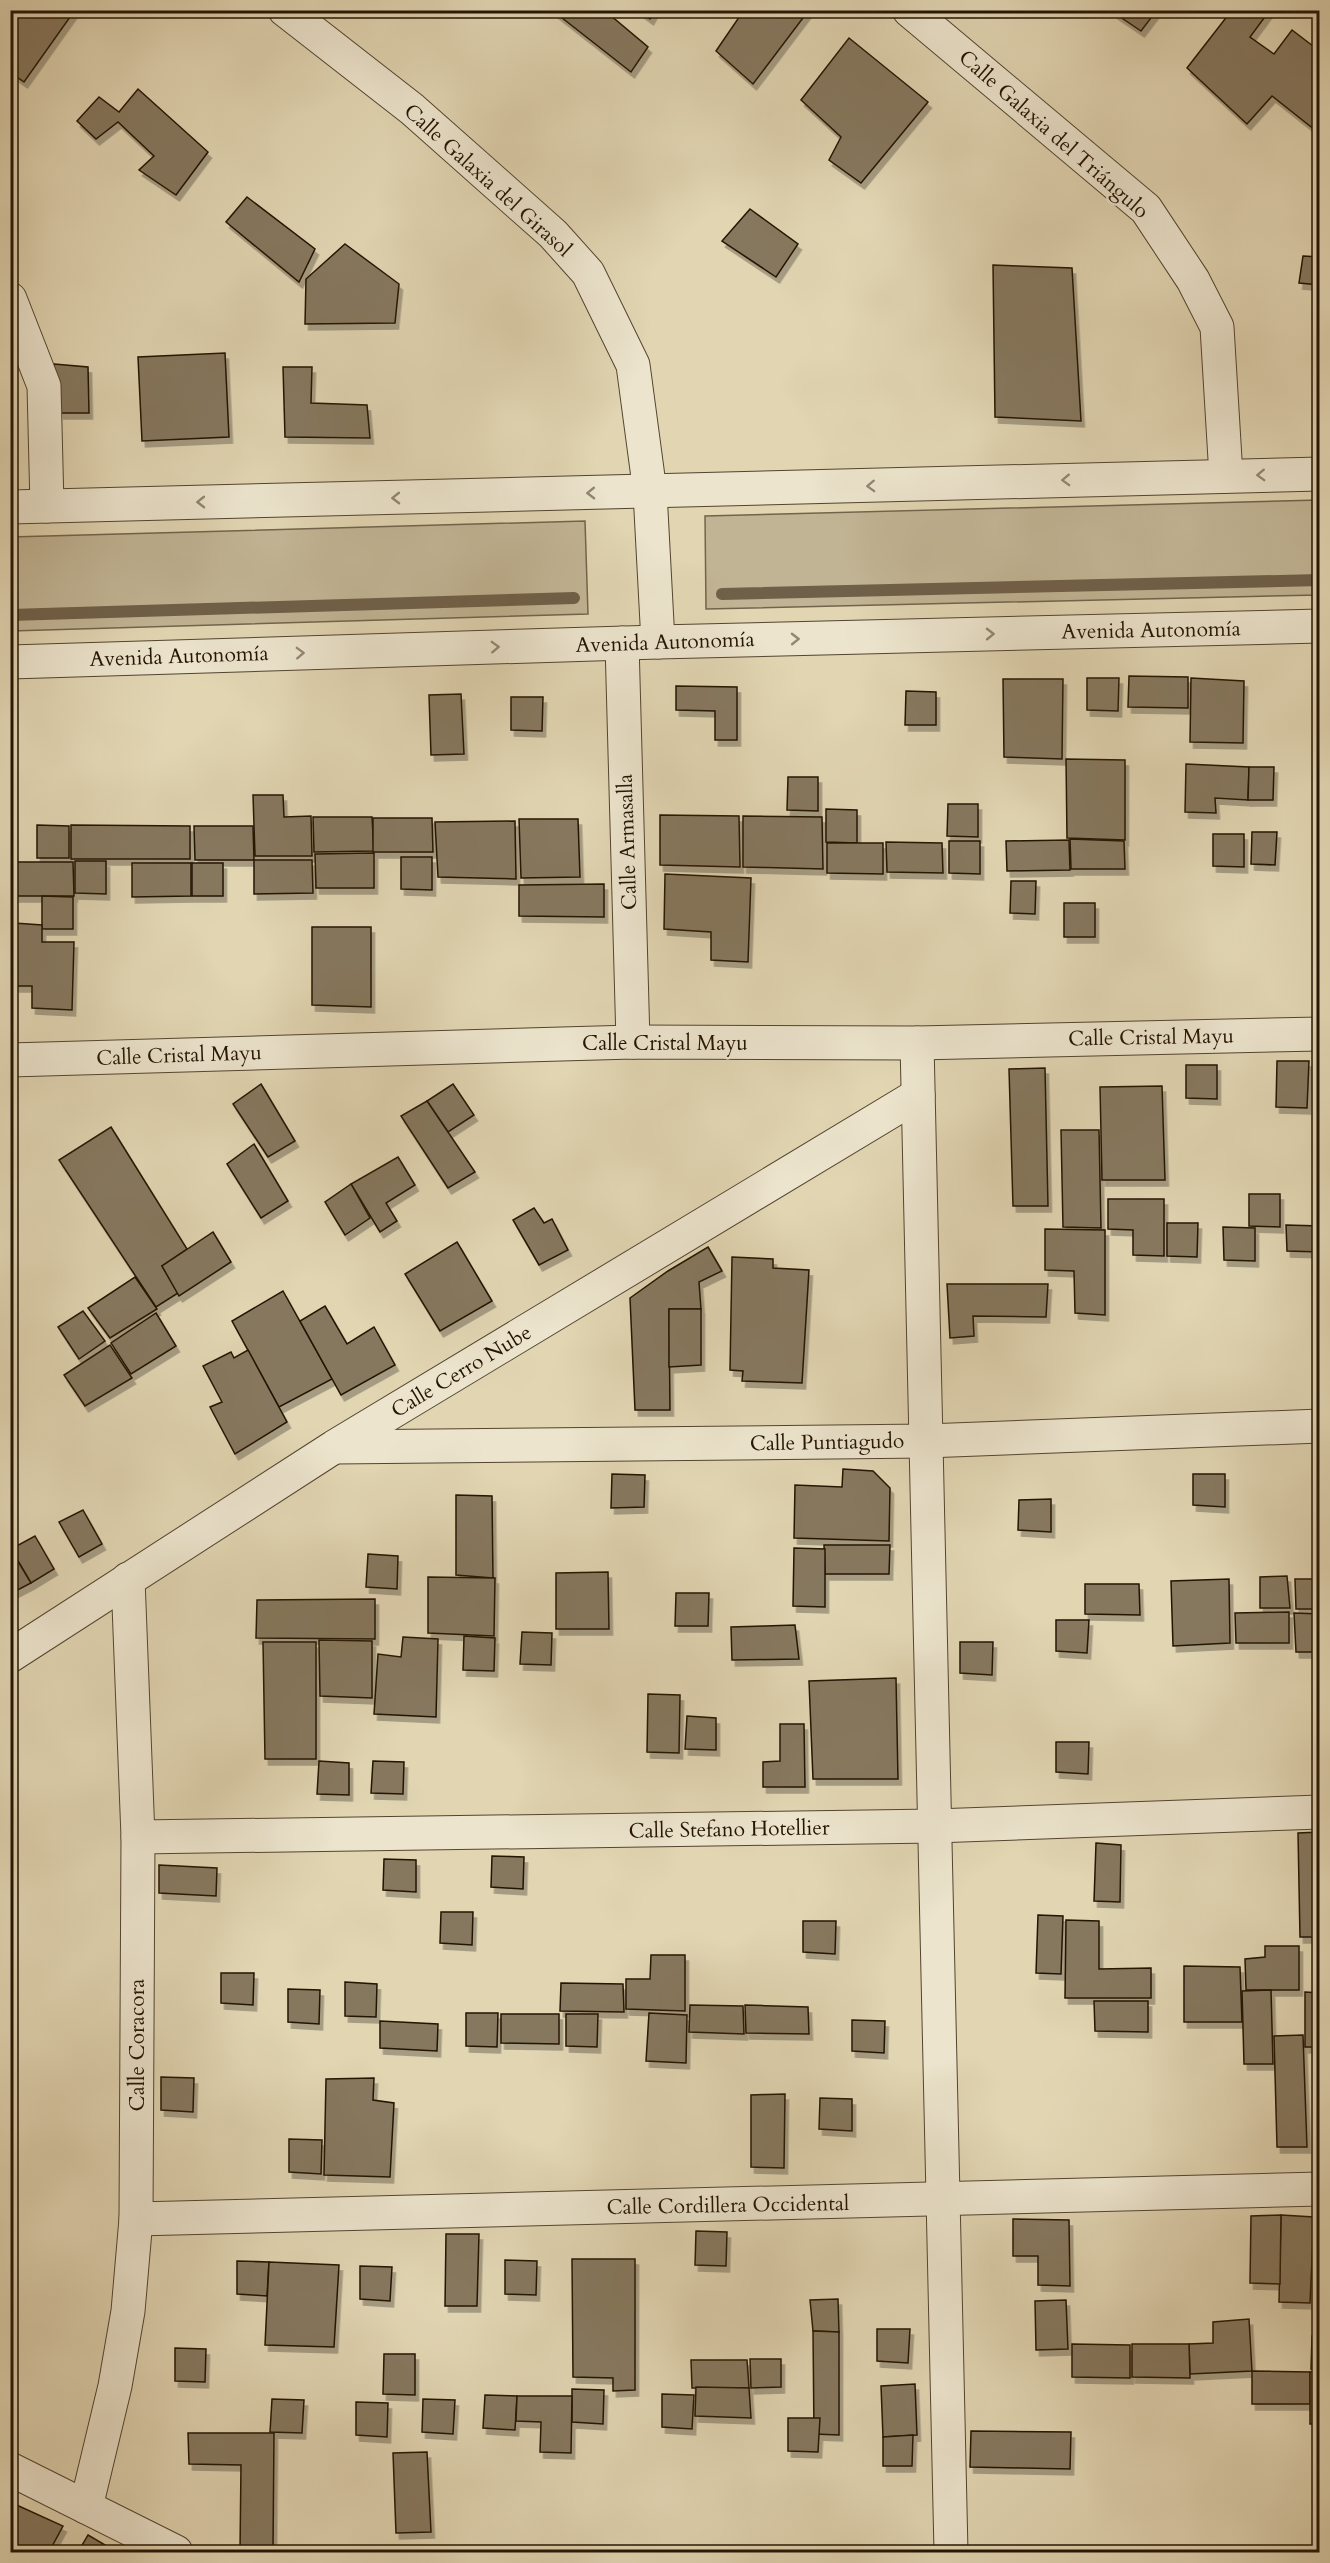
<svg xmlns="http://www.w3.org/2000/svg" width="1330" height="2563" viewBox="0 0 1330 2563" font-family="Cardo,serif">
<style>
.green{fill:#c1b494;stroke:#72644c;stroke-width:1.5}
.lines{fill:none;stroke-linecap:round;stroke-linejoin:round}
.stream{stroke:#6f6049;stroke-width:12}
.building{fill:#86785e;stroke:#241404;stroke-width:1.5;filter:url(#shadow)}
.minor-casing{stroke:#534430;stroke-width:35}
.minor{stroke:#ece4cd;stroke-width:33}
.oneway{stroke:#928673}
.labels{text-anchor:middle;stroke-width:5;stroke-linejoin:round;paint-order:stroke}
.street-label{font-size:21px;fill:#241404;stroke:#ece4cd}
</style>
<defs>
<filter id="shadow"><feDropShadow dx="3.5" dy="6" stdDeviation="0" flood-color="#0004"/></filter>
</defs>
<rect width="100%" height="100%" fill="#e1d5b2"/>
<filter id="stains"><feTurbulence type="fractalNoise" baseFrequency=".00333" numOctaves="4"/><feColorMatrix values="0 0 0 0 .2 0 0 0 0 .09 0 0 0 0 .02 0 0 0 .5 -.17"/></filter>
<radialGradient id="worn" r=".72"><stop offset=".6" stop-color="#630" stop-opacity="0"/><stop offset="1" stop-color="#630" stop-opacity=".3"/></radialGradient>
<g class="green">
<path d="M1319 500V595L706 609 705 516Z"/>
<path d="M585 521 588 614 11 631V537Z"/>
</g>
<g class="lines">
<g class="stream">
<path d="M722 594 1320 580"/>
<path d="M10 615 574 598"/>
</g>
</g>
<g class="building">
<path d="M13 10H75L24 82 10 72V14Z"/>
<path d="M552 10H604L648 47 631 72Z"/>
<path d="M638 10H655L650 19Z"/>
<path d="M744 10H809L753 84 716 51Z"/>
<path d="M1110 10H1157L1141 31Z"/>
<path d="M1232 10H1270L1250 37 1274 54 1292 30 1313 46 1320 39V134L1272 96 1247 124 1187 68Z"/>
<path d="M849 38 928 102 861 183 829 160 841 137 801 100Z"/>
<path d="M138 89 208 152 176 195 139 170 154 156 118 122 96 139 77 121 99 97 119 112Z"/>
<path d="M247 197 315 249 299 282 226 222Z"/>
<path d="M750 209 798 244 776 277 722 241Z"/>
<path d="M345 244 399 284 395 323 305 324 306 279Z"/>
<path d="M1303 256 1320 257V285L1299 283Z"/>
<path d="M993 265 1072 268 1081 421 995 417Z"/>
<path d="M225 353 229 437 142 441 138 357Z"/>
<path d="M54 364 88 367 89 413H60Z"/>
<path d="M283 367H312L311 403 367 405 370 438 285 437Z"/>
<path d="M1129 676 1188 677V708L1128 707Z"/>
<path d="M1087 678H1119L1118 711 1087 710Z"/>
<path d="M1191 678 1244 681 1243 743 1190 742Z"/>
<path d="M1003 679H1063L1062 759 1004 757Z"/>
<path d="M676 686 737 687V740H715V711L676 710Z"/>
<path d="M906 691 936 692V725H905Z"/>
<path d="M461 694 464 754 431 755 429 695Z"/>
<path d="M511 697H543L542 731 511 730Z"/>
<path d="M1066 759 1125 760V840L1067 838Z"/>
<path d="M1186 764 1249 767 1248 800 1215 798 1216 813 1185 812Z"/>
<path d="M1249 767H1274L1273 800H1248Z"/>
<path d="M788 777H818V811L787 810Z"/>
<path d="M253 795H283L284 817 311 816 312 856H255Z"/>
<path d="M948 804H978V837L947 836Z"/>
<path d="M826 809 857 810V843L826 842Z"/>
<path d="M660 815 739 816 740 867 660 865Z"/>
<path d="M743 816 822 817 823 869 743 867Z"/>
<path d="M313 817H372L374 851 314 852Z"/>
<path d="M373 818H432L433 852H373Z"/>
<path d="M519 819H578L580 877 521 878Z"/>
<path d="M515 821 516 879 438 877 435 822Z"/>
<path d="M37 825 69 826V858H37Z"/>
<path d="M71 825 190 826V859H71Z"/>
<path d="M194 826H253L254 860H195Z"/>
<path d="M1252 832H1277L1275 865 1251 864Z"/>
<path d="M1213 834H1244V867L1213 866Z"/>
<path d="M1070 839 1124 841 1125 869H1071Z"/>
<path d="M1069 840 1070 870 1007 871 1006 841Z"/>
<path d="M949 841H980V874L949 873Z"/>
<path d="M886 842 942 843 943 873 887 872Z"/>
<path d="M827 843H883V874L827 873Z"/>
<path d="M374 853V888H316L315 854Z"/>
<path d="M401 857H432V890L401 889Z"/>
<path d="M254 860H312L313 893 254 894Z"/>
<path d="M75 861H106V894L75 893Z"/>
<path d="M14 862H73L74 896H15Z"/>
<path d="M132 863H191V896L132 897Z"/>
<rect x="192" y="863" width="31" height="33"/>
<path d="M665 874 751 878 748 962 711 960V932L664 929Z"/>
<path d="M1011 881H1036L1035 914 1010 913Z"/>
<path d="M604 884V917L519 916V885Z"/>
<path d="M42 896 73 897V929H42Z"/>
<rect x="1064" y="903" width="31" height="34"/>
<path d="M14 923 42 925V942H74L72 1010 32 1008V986H13Z"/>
<path d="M312 927H371V1007L312 1005Z"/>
<path d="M1277 1061H1309L1307 1108 1276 1107Z"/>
<path d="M1186 1065H1217V1099L1186 1098Z"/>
<path d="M1045 1068 1048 1206H1013L1009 1069Z"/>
<path d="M261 1084 295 1141 268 1157 233 1104Z"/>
<path d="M453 1084 474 1115 448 1132 427 1101Z"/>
<path d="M1162 1086 1165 1180H1102L1100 1087Z"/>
<path d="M427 1101 475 1172 448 1188 401 1116Z"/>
<path d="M111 1127 187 1249 162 1266 178 1293 156 1307 59 1160Z"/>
<path d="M1061 1130H1099L1101 1228 1063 1227Z"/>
<path d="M254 1144 288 1201 261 1218 227 1164Z"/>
<path d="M398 1157 415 1185 386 1203 397 1221 380 1232 351 1184Z"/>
<path d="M351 1184 370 1218 345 1235 325 1202Z"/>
<path d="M1249 1194H1280V1227L1249 1226Z"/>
<path d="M1108 1199H1164V1256L1133 1255V1230L1108 1229Z"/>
<path d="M534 1208 544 1223 552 1219 568 1250 539 1265 513 1220Z"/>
<path d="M1167 1223H1198L1197 1257 1167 1256Z"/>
<path d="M1286 1225 1320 1226V1252L1287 1251Z"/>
<path d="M1223 1227 1255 1228V1261L1224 1260Z"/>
<path d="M1045 1229 1105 1230V1315L1075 1313 1074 1271 1045 1270Z"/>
<path d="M213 1232 231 1262 179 1296 162 1266Z"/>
<path d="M457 1242 492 1301 440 1331 405 1274Z"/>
<path d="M708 1247 722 1271 699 1282 701 1309H669L670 1410H635L630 1298 668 1271Z"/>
<path d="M732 1257 773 1259V1268L809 1270 802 1383 742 1381 743 1371 730 1370Z"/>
<path d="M135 1277 157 1309 110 1338 88 1308Z"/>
<path d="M947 1284H1048L1046 1317 973 1316 974 1336 950 1338Z"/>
<path d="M283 1291 332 1379 279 1407 232 1321Z"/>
<path d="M325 1306 347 1344 374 1327 395 1365 341 1395 300 1321Z"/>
<path d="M669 1309H701V1365L669 1367Z"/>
<path d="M83 1311 105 1341 79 1359 58 1327Z"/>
<path d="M156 1313 176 1346 131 1374 111 1343Z"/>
<path d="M110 1345 132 1378 85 1406 64 1375Z"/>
<path d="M248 1350 287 1422 235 1454 210 1407 222 1402 203 1366 231 1352 234 1358Z"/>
<path d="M843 1469 873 1471 890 1488 889 1541 794 1538 795 1485 842 1487Z"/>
<path d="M612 1474 645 1475 644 1507 611 1508Z"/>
<path d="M1193 1474H1225V1507L1193 1505Z"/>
<path d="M456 1495 492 1496 493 1578 456 1575Z"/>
<path d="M1051 1499V1532L1018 1530 1019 1500Z"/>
<path d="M83 1510 102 1544 79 1557 59 1522Z"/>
<path d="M35 1536 54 1569 31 1583 11 1549Z"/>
<path d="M824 1545H890L889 1574H825Z"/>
<path d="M10 1548 31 1583 10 1594Z"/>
<path d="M794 1548 825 1549V1607L793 1606Z"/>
<path d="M368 1554 398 1556 397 1589 366 1587Z"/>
<path d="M608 1572 609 1629H556V1573Z"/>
<path d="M1287 1576 1290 1608H1260V1577Z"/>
<path d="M428 1577 495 1578 494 1636 428 1633Z"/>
<path d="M1229 1579 1230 1643 1173 1646 1171 1581Z"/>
<path d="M1295 1579H1320V1609H1296Z"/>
<path d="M1085 1584H1139L1140 1615 1085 1614Z"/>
<path d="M676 1593H709L708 1626H675Z"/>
<path d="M375 1599V1639L256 1638 257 1600Z"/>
<path d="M1289 1612V1643H1236L1235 1613Z"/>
<path d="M1294 1613 1320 1614V1674L1319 1652H1296Z"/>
<path d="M1056 1620H1089L1087 1653 1056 1651Z"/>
<path d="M795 1625 799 1659 732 1660 731 1627Z"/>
<path d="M522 1632 552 1633 551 1665 520 1664Z"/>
<path d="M464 1636 495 1638 494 1671 463 1670Z"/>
<path d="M403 1637 438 1639 436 1717 374 1714 378 1654 401 1657Z"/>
<path d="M319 1640 372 1641V1698L320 1696Z"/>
<path d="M263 1642H316V1759H265Z"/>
<path d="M960 1642H993L992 1675 960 1673Z"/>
<path d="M896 1678 898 1779H813L809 1681Z"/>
<path d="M648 1694 680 1695 679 1753 647 1752Z"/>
<path d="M687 1716 716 1718V1750L685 1749Z"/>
<path d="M780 1724H804L805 1787H763V1762L780 1761Z"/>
<path d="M1056 1742H1089L1088 1774 1056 1772Z"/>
<path d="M319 1761 349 1763V1795L317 1794Z"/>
<path d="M373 1761 404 1762 403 1794 371 1793Z"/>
<path d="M1320 1832V1937H1300L1298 1833Z"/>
<path d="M1096 1843 1121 1845 1120 1902 1094 1901Z"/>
<path d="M492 1856 524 1857 523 1889 491 1887Z"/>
<path d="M384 1859 416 1860V1892L383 1890Z"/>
<path d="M159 1865 217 1868 216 1896 159 1893Z"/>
<path d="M441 1912H473L472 1945 440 1943Z"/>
<path d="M1038 1915 1063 1916 1061 1974 1036 1973Z"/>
<path d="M1066 1920 1099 1921V1969L1151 1968V1998H1065Z"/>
<path d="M803 1921H836L835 1954 803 1952Z"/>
<path d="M1265 1946H1299V1990H1246L1245 1959 1265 1957Z"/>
<path d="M651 1955H685V2011L626 2009V1979H650Z"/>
<path d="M1184 1966 1240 1967 1242 2022H1184Z"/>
<path d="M221 1973H254L253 2005 221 2003Z"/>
<path d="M345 1982 377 1984 376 2017 345 2016Z"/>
<path d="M561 1983 623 1984 624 2012 560 2011Z"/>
<path d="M288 1989 320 1990 319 2024 288 2022Z"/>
<path d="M1271 1990 1273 2064H1244L1242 1991Z"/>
<path d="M1305 1992 1320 1993V2047H1305Z"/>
<path d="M1094 2001H1148V2032L1095 2031Z"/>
<path d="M690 2005 743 2006 744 2034 689 2032Z"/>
<path d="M745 2005 808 2007 809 2034 746 2033Z"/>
<path d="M466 2013H498L497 2047 466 2046Z"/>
<path d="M649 2013 687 2015 686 2063 646 2061Z"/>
<path d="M501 2014H559V2044L501 2043Z"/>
<path d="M566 2014H598L597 2047 566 2046Z"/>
<path d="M852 2020 885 2021 884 2053 852 2051Z"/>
<path d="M380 2021 438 2024 437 2051 380 2048Z"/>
<path d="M1303 2035 1307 2147H1277L1274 2036Z"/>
<path d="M161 2077 194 2078 193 2112 161 2110Z"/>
<path d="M374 2078 373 2100 394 2103 390 2177 324 2175 326 2079Z"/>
<path d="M785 2094 784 2168 751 2167V2095Z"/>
<path d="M820 2098 852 2099V2131L819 2129Z"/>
<path d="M289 2139 322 2140 321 2174 289 2172Z"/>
<path d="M1281 2215 1314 2217 1310 2303 1279 2302Z"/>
<path d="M1281 2215 1280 2284 1250 2283 1251 2216Z"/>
<path d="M1013 2219 1069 2220 1070 2286 1038 2285V2256H1013Z"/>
<path d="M696 2231 727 2232 726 2266 695 2265Z"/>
<path d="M446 2234H479L477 2306H445Z"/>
<path d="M572 2259H635V2390L613 2391V2378L573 2377Z"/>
<path d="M505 2260 537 2261 536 2295 505 2294Z"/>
<path d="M237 2261 269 2262 267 2296 237 2294Z"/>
<path d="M269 2262 339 2265 334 2347 265 2345Z"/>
<path d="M360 2266 392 2267 390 2301 360 2299Z"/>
<path d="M838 2299 839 2332 813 2331 810 2300Z"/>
<path d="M1066 2300 1068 2349 1036 2350 1035 2301Z"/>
<path d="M1249 2319 1252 2371 1190 2374 1189 2344 1213 2343V2322Z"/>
<path d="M877 2329H910L908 2363 877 2361Z"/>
<path d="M813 2331 839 2332V2435L814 2434Z"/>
<path d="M1312 2336H1320V2370L1311 2369Z"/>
<path d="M1072 2344 1130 2345V2378L1072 2377Z"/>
<path d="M1132 2344H1189L1190 2378 1132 2377Z"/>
<path d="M175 2348 206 2349 205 2382 175 2381Z"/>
<path d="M384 2354H415V2395L383 2394Z"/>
<path d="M750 2359H781V2387L751 2388Z"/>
<path d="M691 2360H747L749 2388H692Z"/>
<path d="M1252 2371 1310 2372V2404H1252Z"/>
<rect x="1310" y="2372" width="10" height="52"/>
<path d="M915 2384 917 2435 883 2437 881 2386Z"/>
<path d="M696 2387 749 2388 751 2418 695 2416Z"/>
<path d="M572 2389 604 2390 603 2424 572 2422Z"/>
<path d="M662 2394 694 2395 692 2429 662 2427Z"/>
<path d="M485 2395 517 2396 515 2430 483 2428Z"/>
<path d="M517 2396H572L571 2453 540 2452 541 2422 516 2421Z"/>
<path d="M272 2399 304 2400 302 2433 270 2432Z"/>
<path d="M423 2399 455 2400 453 2434 422 2432Z"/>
<path d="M356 2402 388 2403 387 2437 356 2435Z"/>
<path d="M788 2418H820L818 2452 788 2451Z"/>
<path d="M971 2431 1071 2432 1070 2469 970 2467Z"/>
<path d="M188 2433H274L273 2551H240L241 2465 189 2464Z"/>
<path d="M1320 2433V2479H1316L1315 2434Z"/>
<path d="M913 2435 912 2466H883V2437Z"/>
<path d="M427 2452 431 2532 396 2533 393 2453Z"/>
<path d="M10 2502 63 2526 49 2552H10Z"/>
<path d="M88 2535 117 2552H78Z"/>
</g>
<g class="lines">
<g class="minor-casing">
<g id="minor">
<path d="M285 10 412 109 553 234 588 273 633 365 650 492 658 642"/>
<path d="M909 10 1146 209 1193 280 1217 327 1226 476"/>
<path d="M10 299 44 386 47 506"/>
<path d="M10 507 1320 474"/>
<path d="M622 643 633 1042"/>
<path d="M10 662 658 642 1320 626"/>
<path d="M917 1043 951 2552"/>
<path d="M10 1060 633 1042 917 1043 1320 1034"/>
<path d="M335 1447 926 1441 1320 1426"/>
<path d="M10 1656 334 1447 918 1095"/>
<path d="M138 1837 935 1826 1320 1812"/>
<path d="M136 2219 1320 2189"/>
<path d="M10 2469 176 2552"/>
<path d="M86 2507 115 2386 128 2311 136 2219 138 1837 128 1579"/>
</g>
</g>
<use href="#minor" class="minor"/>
</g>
<defs><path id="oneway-chevron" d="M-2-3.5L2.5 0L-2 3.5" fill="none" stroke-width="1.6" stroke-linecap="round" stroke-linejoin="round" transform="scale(1.5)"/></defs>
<g class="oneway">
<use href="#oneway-chevron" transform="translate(1261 475) rotate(178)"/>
<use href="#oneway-chevron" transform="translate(1066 480) rotate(178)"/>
<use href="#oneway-chevron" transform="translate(871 486) rotate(178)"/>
<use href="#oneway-chevron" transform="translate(591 493) rotate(179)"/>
<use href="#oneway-chevron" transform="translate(396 498) rotate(179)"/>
<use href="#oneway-chevron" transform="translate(201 502) rotate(179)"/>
<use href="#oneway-chevron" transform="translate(990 634) rotate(-1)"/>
<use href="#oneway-chevron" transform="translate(795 639) rotate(-1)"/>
<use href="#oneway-chevron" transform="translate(495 647) rotate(-2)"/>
<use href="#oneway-chevron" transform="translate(300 653) rotate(-2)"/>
</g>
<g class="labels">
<g class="street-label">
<text transform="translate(1054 134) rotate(41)" y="7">Calle Galaxia del Triángulo</text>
<text transform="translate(488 180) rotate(42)" y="7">Calle Galaxia del Girasol</text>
<text transform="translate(1151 630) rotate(-1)" y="7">Avenida Autonomía</text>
<text transform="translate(665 642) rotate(-2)" y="7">Avenida Autonomía</text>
<text transform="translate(179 656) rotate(-2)" y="7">Avenida Autonomía</text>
<text transform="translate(627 842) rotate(-92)" y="7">Calle Armasalla</text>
<text transform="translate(1151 1037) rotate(-1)" y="7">Calle Cristal Mayu</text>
<text x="665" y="1050">Calle Cristal Mayu</text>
<text transform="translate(179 1055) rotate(-2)" y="7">Calle Cristal Mayu</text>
<text transform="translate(461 1371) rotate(-31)" y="7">Calle Cerro Nube</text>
<text transform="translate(827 1442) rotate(-1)" y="7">Calle Puntiagudo</text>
<text transform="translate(729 1829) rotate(-1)" y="7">Calle Stefano Hotellier</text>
<text transform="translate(137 2045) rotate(-90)" y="7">Calle Coracora</text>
<text transform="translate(728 2205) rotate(-1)" y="7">Calle Cordillera Occidental</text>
</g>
</g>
<rect width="1330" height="2563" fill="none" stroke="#e1d5b2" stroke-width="36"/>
<rect x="12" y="12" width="1306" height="2539" fill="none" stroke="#241404" stroke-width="3"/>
<rect x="18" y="18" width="1294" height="2527" fill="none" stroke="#241404" stroke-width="1.5"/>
<rect width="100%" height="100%" filter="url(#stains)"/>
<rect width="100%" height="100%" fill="url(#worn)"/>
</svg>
